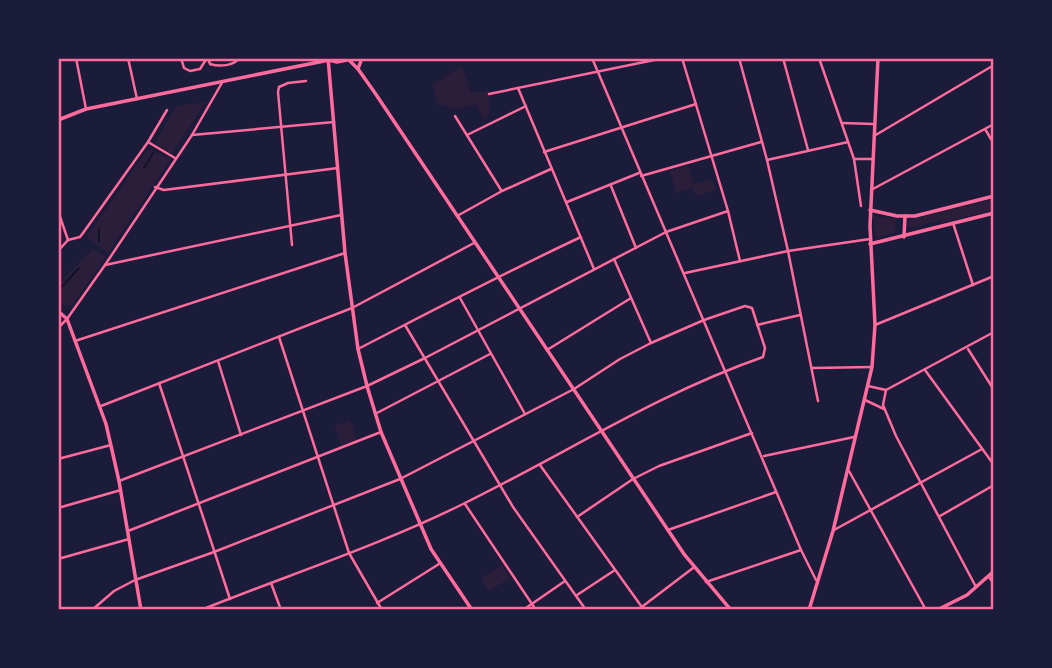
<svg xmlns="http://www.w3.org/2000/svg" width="1052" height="668" viewBox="0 0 1052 668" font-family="Barlow,sans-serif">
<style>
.green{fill:#2a1e3b}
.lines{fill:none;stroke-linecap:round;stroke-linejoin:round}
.stream{stroke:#12122b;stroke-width:2}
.minor{stroke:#ff6b9d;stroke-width:2.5}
.tertiary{stroke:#ff6b9d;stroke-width:3.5}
.secondary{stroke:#ff6b9d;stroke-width:3.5}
.neatline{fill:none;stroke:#ff6b9d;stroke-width:2.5}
</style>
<rect width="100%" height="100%" fill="#1b1b3a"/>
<g class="green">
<path d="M462 66 471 92 490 91 489 114 484 120 476 104 456 110 437 104 432 85Z"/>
<path d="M206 102 172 154 155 143 176 106Z"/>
<path d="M148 149 171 159 108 253 88 239V235Z"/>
<path d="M688 165 694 184 712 179 716 190 696 196 693 188 676 193 670 171Z"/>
<path d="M994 199V210L941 223 940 221 909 228 908 221 913 219Z"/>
<path d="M873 216 896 219 895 233 876 238Z"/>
<path d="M93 249 106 257 72 305 64 306 58 297V285Z"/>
<path d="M350 420 357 440 341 445 334 426Z"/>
<path d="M502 565 510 578 489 591 481 578Z"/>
</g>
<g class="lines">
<g class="stream">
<path d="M144 168 153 153"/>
<path d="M99 229V241"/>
<path d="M58 291 79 268"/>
</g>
<g class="minor">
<path d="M76 58 86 109"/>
<path d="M128 58 137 99"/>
<path d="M181 58 184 68 190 71 200 69 207 58"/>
<path d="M208 58 210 64C220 67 233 66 240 58"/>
<path d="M592 58 801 550 816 580"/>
<path d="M682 58 728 211 740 261"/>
<path d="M739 58 767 160 788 251 818 401"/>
<path d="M783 58 808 150"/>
<path d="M819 58 854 159 861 206"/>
<path d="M518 88 594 269"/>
<path d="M489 94 664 58"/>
<path d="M455 116 501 190"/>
<path d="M842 123 874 124"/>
<path d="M985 129 994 144"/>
<path d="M192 135 334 122"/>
<path d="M467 135 526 106"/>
<path d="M874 136 994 65"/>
<path d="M148 142 175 158"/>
<path d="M544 152 696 104"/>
<path d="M854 159H872"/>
<path d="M767 160 848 142"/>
<path d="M641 176 761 142"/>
<path d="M611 186 636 248"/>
<path d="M155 187 164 190 338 168"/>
<path d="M871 190 994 124"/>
<path d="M567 202 639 173"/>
<path d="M58 211 68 240"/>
<path d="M457 216 502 191 551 169"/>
<path d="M953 223 973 285"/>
<path d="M68 240 80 237 83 233 148 142 167 110"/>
<path d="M292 245 278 92 279 87 288 83 306 81"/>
<path d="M58 251 68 240"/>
<path d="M614 259 651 343"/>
<path d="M105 265 341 215"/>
<path d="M685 273 788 251 870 239"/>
<path d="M460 298 525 414"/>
<path d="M405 325 513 507 586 610"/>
<path d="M757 325 800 315"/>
<path d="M875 325 994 276"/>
<path d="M58 328 67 319 105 265 192 135 223 81"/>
<path d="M279 337 349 553 382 610"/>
<path d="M75 341 345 253"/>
<path d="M358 349C432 311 506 272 581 237"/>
<path d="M968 349 994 390"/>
<path d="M547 350 631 298"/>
<path d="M218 361 241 435"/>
<path d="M812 368 872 367"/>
<path d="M925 370 994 465"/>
<path d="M159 383 230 599"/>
<path d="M868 386 886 390 994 332"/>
<path d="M886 390 883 405 896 436 976 587"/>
<path d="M865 400 884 409"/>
<path d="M101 406 352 308 474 243"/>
<path d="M375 414 490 354"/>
<path d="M764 456 854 437"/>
<path d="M58 459 111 445"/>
<path d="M540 465 644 610"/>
<path d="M849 471 926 610"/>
<path d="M119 481 367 386 425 358 666 232 728 211"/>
<path d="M465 504 536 610"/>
<path d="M58 508 121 490"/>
<path d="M940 516 994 485"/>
<path d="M577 517 633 479 659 466 752 433"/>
<path d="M668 530 776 492"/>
<path d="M834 530 982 449"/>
<path d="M128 531 381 432"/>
<path d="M58 559 129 539"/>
<path d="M989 577 994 584"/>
<path d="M706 582 801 550"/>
<path d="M271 583 281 610"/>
<path d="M577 595 615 570"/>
<path d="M377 603 439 564"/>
<path d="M643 606 693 568"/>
<path d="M92 610 114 591 135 580 214 552 400 479 574 389 620 359 651 343 704 320 745 306 752 308 765 348 763 357C657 394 563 455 463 504 378 546 288 575 201 610"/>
<path d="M523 610 565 581"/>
</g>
<g class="tertiary">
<path d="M349 60 358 69 375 93 684 554 731 610"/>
<path d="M358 69 362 58"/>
<path d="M870 210 897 216H915L994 196"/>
<path d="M904 237 905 216"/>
<path d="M870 244 994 213"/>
<path d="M58 311 67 319 106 424 119 481 141 610"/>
</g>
<g class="secondary">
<path d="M328 58 345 253 358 349 367 386 381 432 431 549 472 610"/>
<path d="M58 120 86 109 329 60 337 62 357 58"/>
<path d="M809 610 833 531 872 367 875 325 870 226 878 58"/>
<path d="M937 610 967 595 994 571"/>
</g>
</g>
<rect width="1052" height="668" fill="none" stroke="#1b1b3a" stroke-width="119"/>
<rect x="60" y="60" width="932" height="548" class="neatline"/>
</svg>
